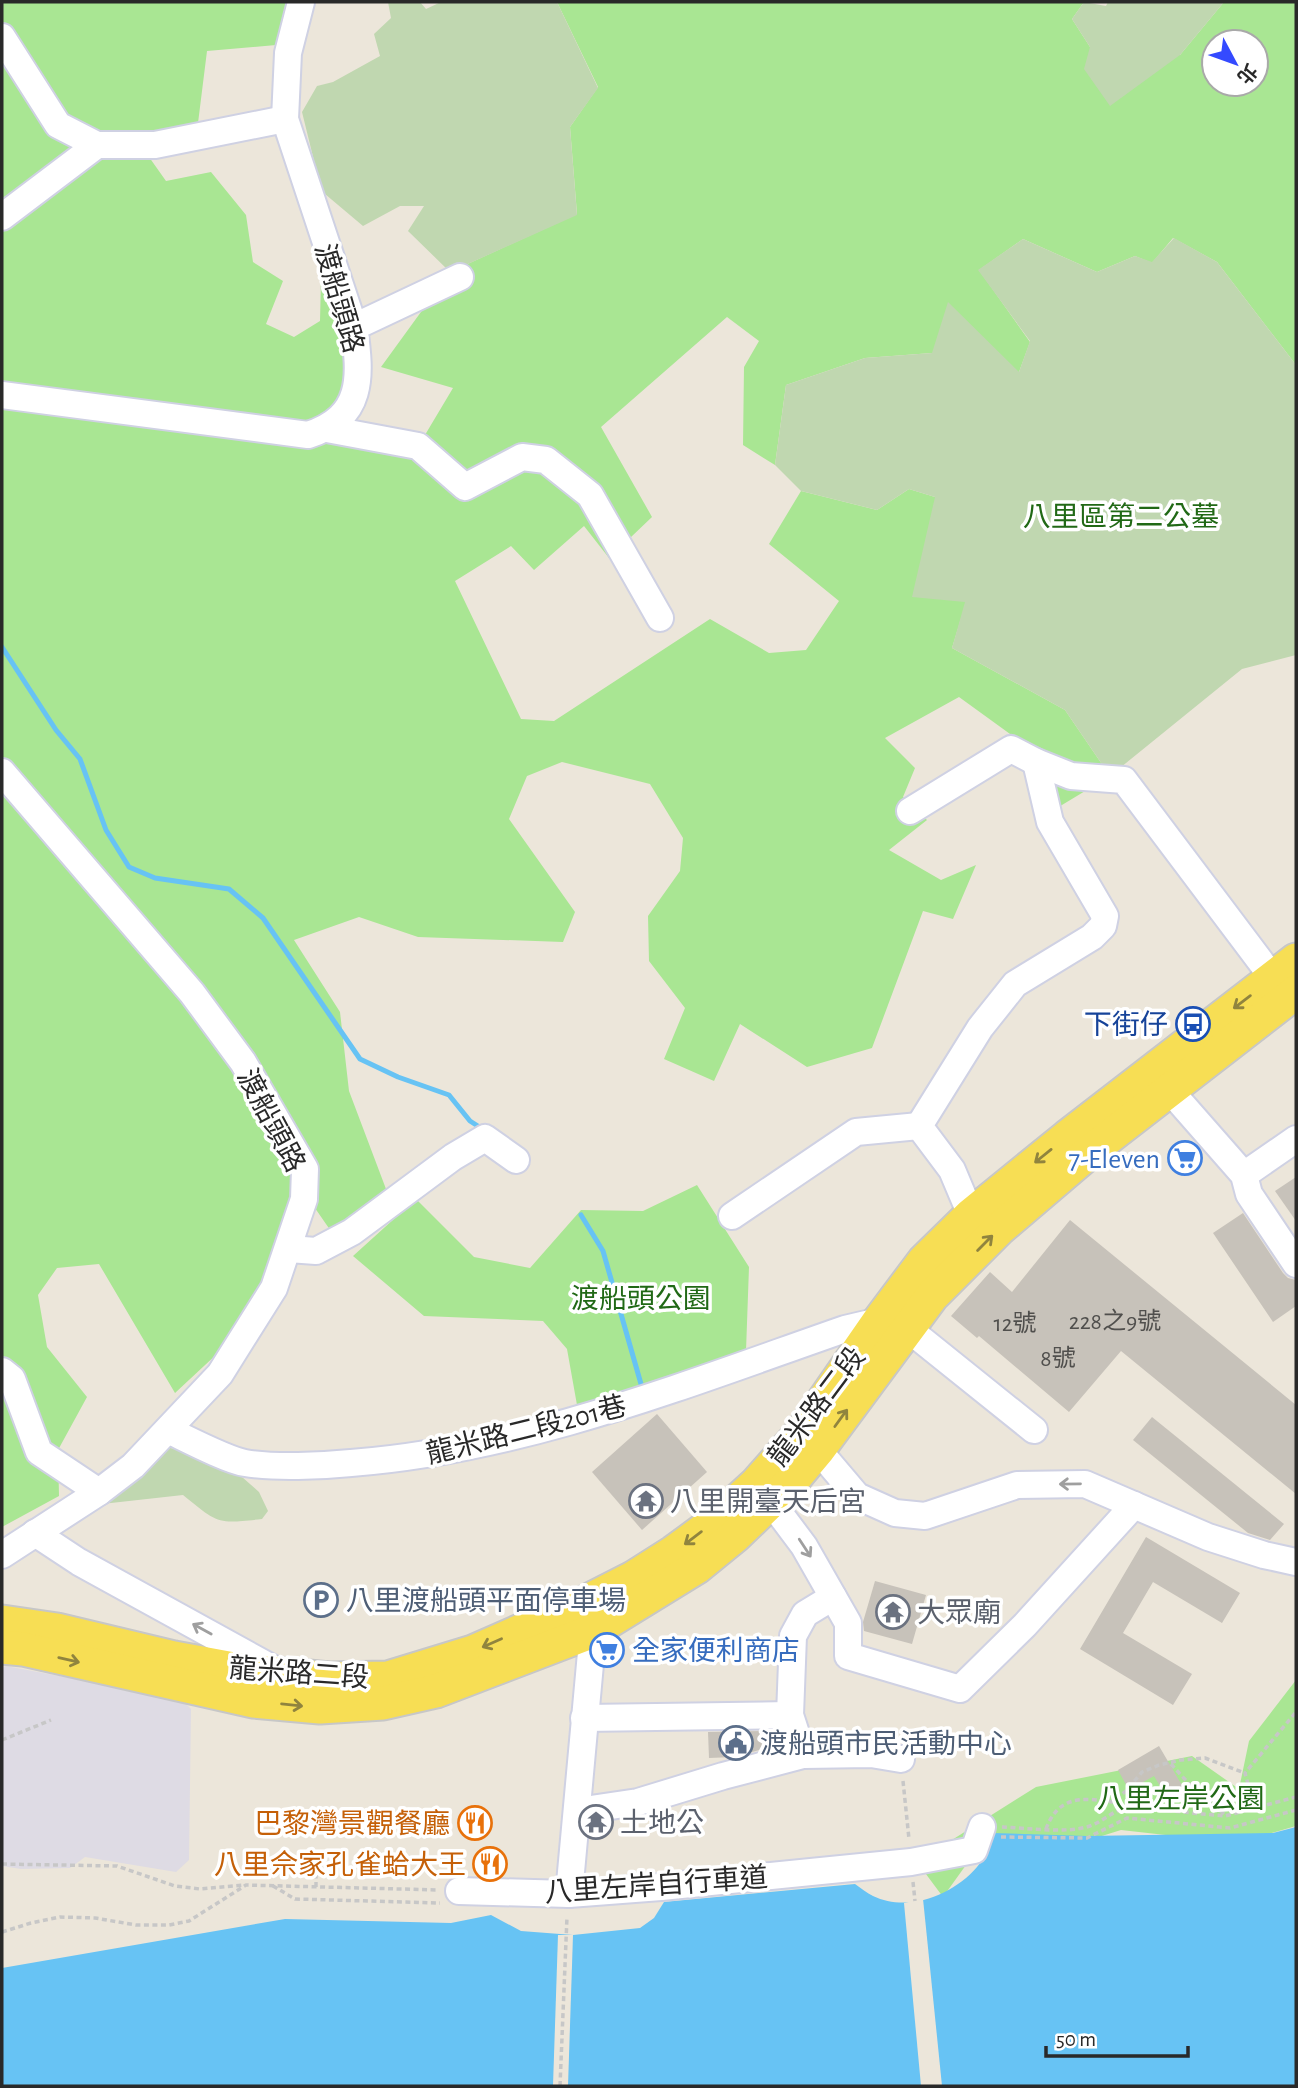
<svg xmlns="http://www.w3.org/2000/svg" width="1298" height="2088" viewBox="0 0 1298 2088" font-family="'Alegreya Sans','Noto Sans TC',sans-serif">
<style>
.industrial{fill:#dedbe4}
.green{fill:#a9e693;fill-rule:evenodd}
.cemetery{fill:#c0d7b0}
.water{fill:#67c3f4}
.pier{fill:#ece6da}
.lines{fill:none;stroke-linecap:round;stroke-linejoin:round}
.stream{stroke:#67c3f4;stroke-width:5}
.building{fill:#c7c2ba}
.minor-casing{stroke:#cfd1e3;stroke-width:30}
.major-casing{stroke:#c7c7c7;stroke-width:37}
.path{stroke:#c7c7c7;stroke-width:3.5;stroke-dasharray:5 3.5;stroke-linecap:butt}
.minor{stroke:#fff;stroke-width:26}
.major{stroke:#f7de54;stroke-width:33}
.oneway{stroke:#90843e}
.oneway2{stroke:#9f9f9f}
.labels{text-anchor:middle;stroke-width:7;stroke-linejoin:round;paint-order:stroke}
.number-label{font-size:24px;fill:#504f4d}
.street-label{font-size:28px;fill:#292929;stroke:#fff}
.park-label{font-size:28px;fill:#216916;stroke:#fff}
.transit-label{font-size:28px;fill:#164399;stroke:#fff;text-anchor:end}
.shop-label{font-size:28px;fill:#366cbe;stroke:#fff;text-anchor:end}
.worship-label{font-size:28px;fill:#5b616d;stroke:#fff;text-anchor:start}
.service-label{font-size:28px;fill:#4e5e75;stroke:#fff;text-anchor:start}
.food-label{font-size:28px;fill:#c56008;stroke:#fff;text-anchor:end}
</style>
<rect width="100%" height="100%" fill="#ece6da"/>
<path class="industrial" d="M6 1666 181 1699 191 1709 189 1860 176 1872 85 1857 70 1868 21 1869 2 1866V1668Z"/>
<g class="green">
<path d="M2 2H286L276 45 207 51 198 123 137 140 166 181 211 172 246 215 253 262 283 281 266 324 294 337 320 321 321 278 351 277 361 306 333 430 419 445 453 388 381 367 450 272 577 214 570 127 598 87 557 2H1084L1072 19 1090 47 1180 55 1224 2H1296V365L1217 262 1173 238 1152 263 1135 256 1097 272 1023 239 979 270 1030 342 1019 372 932 353 865 358 786 385 775 465 743 445 744 367 759 341 727 317 601 427 652 517 609 558 584 526 534 570 511 546 455 581 521 719 554 721 710 619 769 653 806 650 839 601 769 544 801 491 877 510 909 489 935 497 966 602 952 648 1065 710 1110 776 1057 808 1024 744 959 697 885 738 915 768 903 797 927 820 889 850 941 880 976 865 953 919 923 911 872 1048 807 1067 740 1024 714 1081 664 1059 685 1008 649 961 648 916 680 871 683 838 650 784 562 762 527 776 509 819 575 912 563 942 418 937 359 917 294 940 340 1012 349 1091 386 1189 335 1237 299 1185 248 1325 175 1393 99 1264 57 1268 38 1295 47 1347 87 1397 58 1450 59 1496 2 1527ZM1214 42H1256V84H1214Z"/>
<path d="M697 1185 749 1267 746 1351 638 1392 577 1405 567 1349 543 1321 424 1316 353 1256 416 1199 474 1257 530 1268 581 1210 643 1211Z"/>
<path d="M1296 1680V1826L1237 1843 1121 1830 1057 1850 996 1839 966 1865 943 1897 917 1862 1036 1787 1192 1756 1239 1789 1249 1741Z"/>
</g>
<g class="cemetery">
<path d="M388 2H420L426 9 441 2H557L598 88 570 127 577 215 450 272 408 231 424 206H400L363 226 325 194 317 173 302 112 317 86 333 82 380 56 374 34 391 18Z"/>
<path d="M1084 2 1106 6 1108 2H1224L1180 55 1110 106 1084 69 1090 47 1072 19Z"/>
<path d="M1174 238 1217 262 1296 365V655L1242 669 1110 776 1065 710 952 648 965 602 912 597 935 497 909 489 877 510 801 491 775 465 786 385 865 358 932 353 948 302 1019 372 1030 341 978 270 1023 239 1097 272 1135 256 1152 262Z"/>
<path d="M167 1447 226 1463 259 1492 268 1511 262 1519C216 1524 219 1524 183 1495L102 1504Z"/>
</g>
<path class="water" d="M1296 1827V2086H2V1968L285 1919 451 1923 491 1915 521 1931 573 1935 640 1928 654 1918 664 1902 855 1884C861 1888 867 1893 873 1896 908 1913 953 1895 977 1867 985 1858 988 1844 992 1833L1087 1836 1273 1833Z"/>
<g class="pier">
<path d="M923 1899 926 1928 942 2086H921L904 1903Z"/>
<path d="M558 1935H573L568 2086H553Z"/>
</g>
<g class="lines">
<g class="stream">
<path d="M2 647 56 730 80 759 106 830 129 867 155 878 229 889 263 918 360 1059 398 1077 449 1095 470 1121 484 1130"/>
<path d="M581 1215 603 1251 643 1391"/>
</g>
</g>
<g class="building">
<path d="M1296 1177V1221L1275 1191Z"/>
<path d="M1243 1213 1283 1273 1288 1278 1296 1280V1306L1273 1322 1213 1233Z"/>
<path d="M1070 1220 1296 1405V1494L1121 1351 1069 1412 979 1336 977 1338 951 1316 990 1272 1012 1292Z"/>
<path d="M657 1414 707 1472 642 1530 592 1472Z"/>
<path d="M1152 1417 1284 1524 1270 1540 1248 1533 1133 1440Z"/>
<path d="M1146 1537 1240 1593 1222 1623 1153 1582 1123 1633 1192 1674 1173 1705 1080 1649Z"/>
<path d="M875 1581 926 1595 912 1644 864 1631 863 1622Z"/>
<path d="M762 1731 763 1749 734 1757 709 1758 708 1732Z"/>
<path d="M1159 1746 1183 1787 1166 1796 1154 1776 1129 1790 1118 1770Z"/>
</g>
<g class="lines">
<g class="minor-casing">
<g id="minor">
<path d="M2 37 58 125 97 145H155L285 119"/>
<path d="M2 217 97 145"/>
<path d="M354 327 460 277"/>
<path d="M2 395 308 435C364 417 361 377 354 327L285 119 288 53 301 2"/>
<path d="M327 429 418 446 465 487 522 457 546 460 590 495 660 618"/>
<path d="M2 772 192 993 243 1062 305 1169 304 1199 274 1288 220 1374 133 1466 99 1492 2 1555"/>
<path d="M910 811 1011 749 1036 762 1071 776 1124 780 1273 978"/>
<path d="M1158 1077 1244 1175 1249 1194 1296 1264"/>
<path d="M1244 1175 1296 1139"/>
<path d="M971 1215 952 1170 919 1126 980 1028 1015 984 1092 937 1103 926 1105 916 1050 822 1036 762"/>
<path d="M732 1216 856 1132 919 1126"/>
<path d="M289 1249 316 1251 352 1232 453 1157 485 1138 516 1160"/>
<path d="M907 1328 1034 1430"/>
<path d="M2 1371 12 1379 39 1452 99 1492"/>
<path d="M168 1430C187 1439 227 1460 245 1463 275 1468 321 1466 351 1463 522 1450 684 1385 845 1329L879 1321"/>
<path d="M818 1450 857 1496 895 1513 925 1516 1017 1485 1085 1484 1208 1537 1264 1555 1296 1562"/>
<path d="M771 1502 804 1546 848 1623V1656L960 1689 1025 1625 1134 1505"/>
<path d="M35 1533 79 1562 277 1671"/>
<path d="M584 1718 790 1715"/>
<path d="M803 1755 790 1715 793 1636 805 1614 833 1597"/>
<path d="M577 1811 638 1802 723 1776 803 1755 871 1754 901 1759"/>
<path d="M459 1891 569 1894 661 1887 911 1862 974 1850 982 1827"/>
<path d="M569 1894 593 1631"/>
</g>
</g>
<g class="major-casing">
<g id="major">
<path d="M2 1622 57 1630 174 1658 239 1670 329 1679 388 1678 473 1652 582 1604 633 1578 674 1552 712 1524 756 1484 802 1432 879 1321 924 1261 971 1215 1067 1137 1296 960"/>
<path d="M2 1647 23 1649 253 1701 320 1707 383 1703 436 1691 593 1631 697 1567 735 1536 792 1481 818 1450 932 1296 999 1229 1087 1154 1296 992"/>
</g>
</g>
<g class="path">
<path d="M2 1740 51 1720"/>
<path d="M1171 1764 1191 1786 1224 1814"/>
<path d="M903 1781 909 1839"/>
<path d="M1255 1809 1245 1773 1296 1712"/>
<path d="M1002 1827C1028 1828 1066 1834 1090 1826 1104 1821 1113 1810 1129 1807L1225 1816 1296 1797"/>
<path d="M1046 1829C1058 1796 1082 1797 1112 1802L1126 1791 1142 1772 1159 1765 1181 1760 1205 1758 1245 1773"/>
<path d="M1001 1837 1087 1838 1127 1818 1230 1828 1296 1810"/>
<path d="M2 1864 117 1866 175 1886 200 1889 244 1885"/>
<path d="M913 1882 915 1901"/>
<path d="M273 1886 295 1899 440 1903"/>
<path d="M316 1887V1871"/>
<path d="M2 1932 31 1923 60 1917 95 1918 136 1925H169L189 1921 246 1885 439 1890"/>
<path d="M560 2086 567 1917"/>
</g>
<use href="#minor" class="minor"/>
<use href="#major" class="major"/>
</g>
<defs><path id="oneway-shaft" d="M-6 0H5M1.5-3L5.5 0L1.5 3" fill="none" stroke-width="1.6" stroke-linecap="round" stroke-linejoin="round" transform="scale(1.75)"/></defs>
<g class="oneway">
<use href="#oneway-shaft" transform="translate(1242 1002) rotate(143)"/>
<use href="#oneway-shaft" transform="translate(1043 1156) rotate(141)"/>
<use href="#oneway-shaft" transform="translate(985 1243) rotate(-45)"/>
<use href="#oneway-shaft" transform="translate(841 1418) rotate(-54)"/>
<use href="#oneway-shaft" transform="translate(693 1538) rotate(143)"/>
<use href="#oneway-shaft" transform="translate(492 1643) rotate(156)"/>
<use href="#oneway-shaft" transform="translate(69 1660) rotate(13)"/>
<use href="#oneway-shaft" transform="translate(292 1705) rotate(6)"/>
</g>
<g class="oneway2">
<use href="#oneway-shaft" transform="translate(1070 1484) rotate(179)"/>
<use href="#oneway-shaft" transform="translate(805 1548) rotate(57)"/>
<use href="#oneway-shaft" transform="translate(202 1629) rotate(-151)"/>
</g>
<defs>
<g id="bus-ring" transform="scale(1.75)"><circle r="9.5" fill="#fff" stroke="#1a4fb4" stroke-width="1.5"/><path d="M-5-6H5V4H4V6H2V4H-2V6H-4V4H-5ZM-3.5-4V0h7V-4ZM-3.5 1.2v1.5H-2V1.2ZM2 1.2v1.5H3.5V1.2Z" fill="#1a4fb4"/></g>
<g id="supermarket-ring" transform="scale(1.75)"><circle r="9.5" fill="#fff" stroke="#3f7fe0" stroke-width="1.5"/><path d="M-6-5.5h2.5l.6 2H6L4.5 2H-2.5L-4.4-4H-6ZM-1.5 3.2a1.3 1.3 0 1 0 .1 0ZM3 3.2a1.3 1.3 0 1 0 .1 0Z" fill="#3f7fe0"/></g>
<g id="temple-ring" transform="scale(1.75)"><circle r="9.5" fill="#fff" stroke="#6b7280" stroke-width="1.5"/><path d="M0-6L5-2H3V0L6.5 2.5H4V6H1.5V3h-3V6H-4V2.5H-6.5L-3 0V-2H-5Z" fill="#6b7280"/></g>
<g id="parking-ring" transform="scale(1.75)"><circle r="9.5" fill="#fff" stroke="#5c6f8a" stroke-width="1.5"/><path d="M-3.5-5.5H1a3.5 3.5 0 0 1 0 7H-1V5.5H-3.5ZM-1-3.4V-.6H.8a1.4 1.4 0 0 0 0-2.8Z" fill="#5c6f8a"/></g>
<g id="civic-ring" transform="scale(1.75)"><circle r="9.5" fill="#fff" stroke="#5c6f8a" stroke-width="1.5"/><path d="M-.6-6.5H3V-4.5H.6V-3L4-1V1h2V6H-6V1h2V-1L-.6-3ZM-1.2 2.5V6h2.4V2.5Z" fill="#5c6f8a"/></g>
<g id="restaurant-ring" transform="scale(1.75)"><circle r="9.5" fill="#fff" stroke="#e8710a" stroke-width="1.5"/><path d="M-5-6h1v4h1v-4h1v4h1v-4h1v5L-1.5 .5V6h-2V.5L-5-1ZM5-6V6H3V1.5H1.5Q1.5-4 5-6Z" fill="#e8710a"/></g>
</defs>
<g fill-rule="evenodd">
<use href="#bus-ring" x="1193" y="1024"/>
<use href="#supermarket-ring" x="1185" y="1158"/>
<use href="#temple-ring" x="646" y="1501"/>
<use href="#parking-ring" x="321" y="1600"/>
<use href="#temple-ring" x="893" y="1612"/>
<use href="#supermarket-ring" x="607" y="1650"/>
<use href="#civic-ring" x="736" y="1743"/>
<use href="#temple-ring" x="596" y="1822"/>
<use href="#restaurant-ring" x="475" y="1823"/>
<use href="#restaurant-ring" x="490" y="1864"/>
</g>
<g class="labels">
<g class="number-label">
<text x="1115" y="1329">228之9號</text>
<text x="1015" y="1331">12號</text>
<text x="1058" y="1366">8號</text>
</g>
<g class="street-label">
<text transform="translate(340 298) rotate(74)" y="10">渡船頭路</text>
<text transform="translate(272 1120) rotate(62)" y="10">渡船頭路</text>
<text transform="translate(816 1406) rotate(-53)" y="10">龍米路二段</text>
<text transform="translate(526 1429) rotate(-14)" y="10">龍米路二段201巷</text>
<text transform="translate(299 1672) rotate(4)" y="10">龍米路二段</text>
<text transform="translate(656 1884) rotate(-4)" y="10">八里左岸自行車道</text>
</g>
<g class="park-label">
<text x="1121" y="526">八里區第二公墓</text>
<text x="641" y="1308">渡船頭公園</text>
<text x="1181" y="1808">八里左岸公園</text>
</g>
<g class="transit-label">
<text x="1168" y="1034">下街仔</text>
</g>
<g class="shop-label">
<text x="1160" y="1168">7-Eleven</text>
<text x="632" y="1660" text-anchor="start">全家便利商店</text>
</g>
<g class="worship-label">
<text x="670" y="1511">八里開臺天后宮</text>
<text x="917" y="1622">大眾廟</text>
<text x="620" y="1832">土地公</text>
</g>
<g class="service-label">
<text x="346" y="1610">八里渡船頭平面停車場</text>
<text x="760" y="1753">渡船頭市民活動中心</text>
</g>
<g class="food-label">
<text x="450" y="1833">巴黎灣景觀餐廳</text>
<text x="466" y="1874">八里佘家孔雀蛤大王</text>
</g>
</g>
<rect width="1298" height="2088" fill="none" stroke="#292929" stroke-width="7"/>
<g transform="translate(1235 63) rotate(131)"><circle r="33" fill="#ffffff" stroke="#a9a9a9" stroke-width="2"/>
<path d="M0-5L12 26L0 18L-12 26Z" fill="#344aff"/>
<text y="-10" font-size="19" font-weight="bold" text-anchor="middle" fill="#292929">北</text>
</g>
<path d="M1046 2046v10h142v-10" fill="none" stroke="#292929" stroke-width="3.5"/>
<text x="1056" y="2046" font-size="21" fill="#292929" stroke="#ffffff" stroke-width="5" paint-order="stroke">50 m</text>
</svg>
